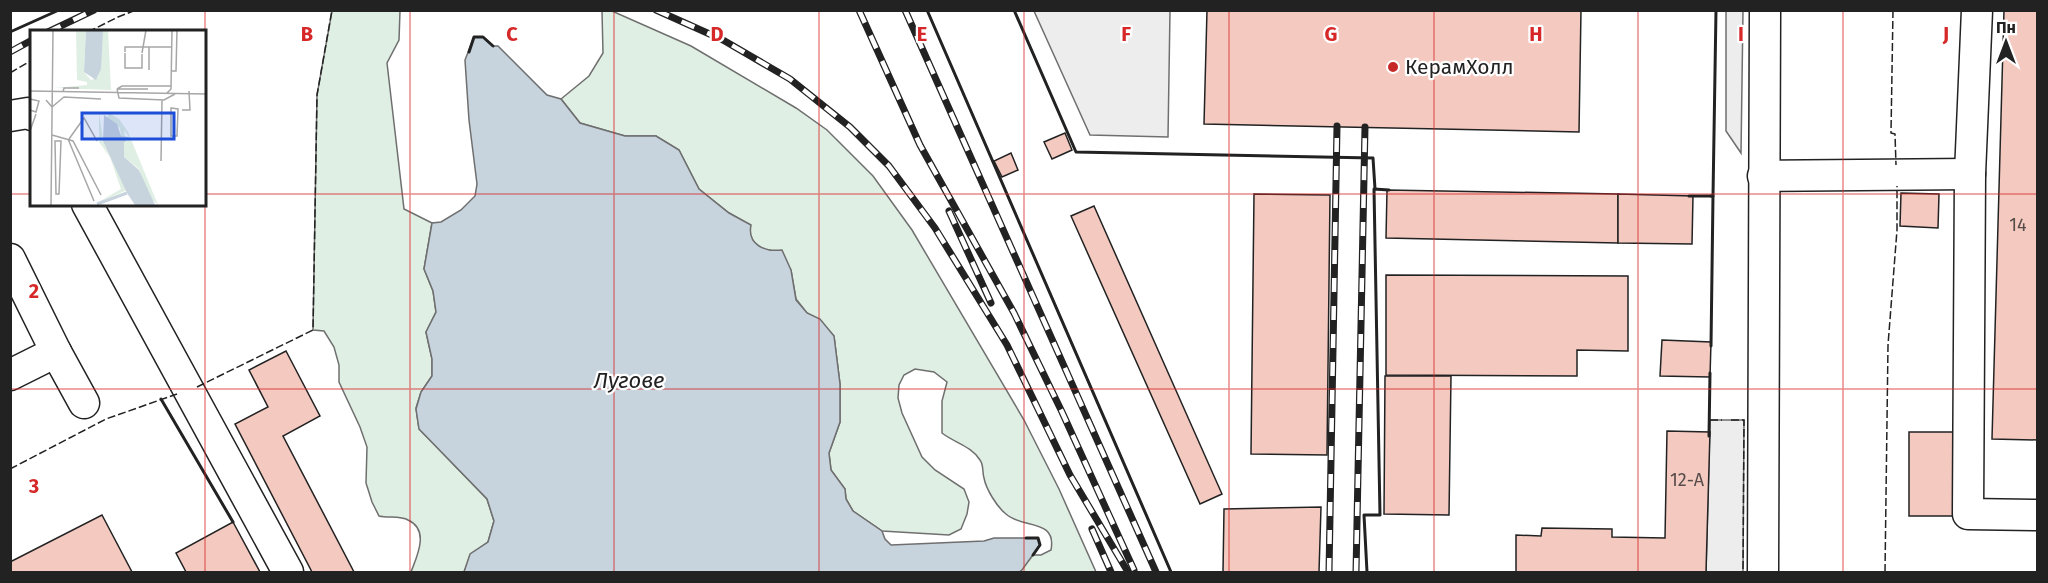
<svg xmlns="http://www.w3.org/2000/svg" width="2048" height="583" viewBox="0 0 2048 583" font-family="'Fira Sans',sans-serif">
<style>
.green{fill:#e0efe3;stroke:#6f6f6f;stroke-width:1.5}
.parking{fill:#ededed;stroke:#6f6f6f;stroke-width:1.5}
.water{fill:#c7d3dd;stroke:#6f6f6f;stroke-width:1.5}
.building{fill:#f3c9c0;stroke:#222;stroke-width:1.5}
.lines{fill:none;stroke-linecap:round;stroke-linejoin:round}
.minor-casing{stroke:#222;stroke-width:33}
.minor{stroke:#fff;stroke-width:30}
.rail-casing{stroke:#222;stroke-width:7}
.rail{stroke:#fff;stroke-width:4.5;stroke-dasharray:14;stroke-linecap:butt}
.fence{stroke:#222;stroke-width:1.5;stroke-dasharray:8 3;stroke-linecap:butt}
.wall{stroke:#222;stroke-width:3}
.grid{fill:none;stroke:#d62828;stroke-width:1.5;stroke-opacity:0.55}
.poi-dot{fill:#c62828;stroke:#fff;stroke-width:2}
.labels{text-anchor:middle;stroke-width:4.5;stroke-linejoin:round;paint-order:stroke}
.number-label{font-size:18px;fill:#564c4a}
.poi-label{font-size:21px;fill:#222;stroke:#fff;text-anchor:start}
.water-label{font-size:22px;font-style:italic;fill:#222;stroke:#fff}
.inset-river{fill:none;stroke:#c7d3dd;stroke-width:3}
.inset-road{fill:none;stroke:#a7a7a7;stroke-width:1.5}
.view{fill:#1d4ed8;fill-opacity:0.15;stroke:#1d4ed8;stroke-width:3}
.inset-edge{fill:none;stroke:#222;stroke-width:3}
.grid-label{font-size:20px;text-anchor:middle;font-weight:bold;fill:#d62828;stroke:#fff;stroke-width:4.5;stroke-linejoin:round;paint-order:stroke}
</style>
<rect width="100%" height="100%" fill="#fff"/>
<g class="green">
<path d="M332 11H400L399 40 387 63 404 209 432 223 424 269 433 291 436 312 426 332 432 359V376L421 392 416 408 419 429 487 499 494 521 488 542 471 554 464 572H411C417 556 430 530 408 520 401 516 388 518 379 516L372 502 366 483 367 447 360 427 339 382V365L334 347 324 331 313 330 317 95Z"/>
<path d="M602 11H612L691 46 796 108 827 130 873 176 912 230 1024 420 1059 489 1096 572H1019L1033 555H1041L1051 550C1057 518 1022 529 1006 514 997 507 986 489 984 478 982 472 984 465 980 460 971 446 955 443 942 433V401L947 382 934 372 915 369 904 375 899 385 898 398 902 413 922 457 935 470 964 489 969 502 967 514 961 529 949 535 882 531 853 511 846 499 845 489 831 470 829 453 840 422V384L834 336 820 320 807 313 796 299 791 270 773 251 761 249 753 241 749 231 750 225 729 213 699 189 679 150 656 136H625L580 123 561 99 589 76 603 53Z"/>
</g>
<g class="parking">
<path d="M1034 11H1170L1168 137 1090 135Z"/>
<path d="M1726 11H1743L1741 153 1726 131Z"/>
<path d="M1710 420H1744L1743 572H1706Z"/>
</g>
<path class="water" d="M474 37H483L493 46H498L547 95 561 99 580 123 625 136H656L679 150 699 189 729 213 751 225C747 245 765 252 782 250L791 270 796 300 807 313 820 319 834 336 840 384V422L829 453 831 470 845 489 846 499 853 511 882 531 885 539 891 545 984 541 994 538H1038L1040 545 1022 570 1019 572H464L470 554 488 542 494 521 487 499 419 429 416 409 421 392 432 376V359L426 332 436 312 433 291 424 269 432 223 441 222 461 210 475 196 477 184 469 120 465 60Z"/>
<g class="building">
<path d="M1207 10H1581L1579 132 1204 124Z"/>
<path d="M2004 10H2038V440L1992 439Z"/>
<path d="M1065 133 1072 150 1052 159 1044 142Z"/>
<path d="M1011 153 1018 170 1002 177 994 161Z"/>
<path d="M1387 190 1618 194V243L1386 238Z"/>
<path d="M1901 193 1939 194 1938 228 1900 226Z"/>
<path d="M1254 194 1330 195 1327 455 1251 454Z"/>
<path d="M1618 194 1693 196 1692 244 1618 243Z"/>
<path d="M1094 206 1222 494 1200 504 1071 216Z"/>
<path d="M1386 275 1628 276V351L1577 350V376L1386 375Z"/>
<path d="M1662 340 1711 342 1710 377 1660 376Z"/>
<path d="M286 351 320 416 283 436 354 572H312L235 424 268 407 249 370Z"/>
<path d="M1385 376H1451L1449 515 1384 514Z"/>
<path d="M1667 431 1710 432 1706 572H1516V535L1541 536 1542 528 1612 529V537L1665 538Z"/>
<rect x="1909" y="432" width="54" height="84"/>
<path d="M1321 507 1319 572H1223L1224 509Z"/>
<path d="M102 515 132 572H10V562Z"/>
<path d="M233 522 260 572H184H186L176 553Z"/>
</g>
<g class="lines">
<g class="minor-casing">
<g id="minor">
<path d="M1977 10 1970 174 1968 514 2038 515"/>
<path d="M10 116 28 113 32 115"/>
<path d="M1763 176 1970 174"/>
<path d="M87 204 288 572"/>
<path d="M10 259 56 352 84 403"/>
<path d="M10 375 56 352"/>
<path d="M1763 572 1765 10"/>
</g>
</g>
<use href="#minor" class="minor"/>
<g class="rail-casing">
<g id="rail">
<path d="M656 10 723 40 790 79 850 127 889 166 935 228 1007 345 1070 475 1128 572"/>
<path d="M859 10 920 145 1014 313 1062 412 1134 570"/>
<path d="M905 10 1156 572"/>
<path d="M48 32 94 10"/>
<path d="M10 52 32 40"/>
<path d="M949 211 991 303"/>
<path d="M1092 529 1111 572"/>
<path d="M1329 572 1337 126"/>
<path d="M1356 572 1365 127"/>
</g>
</g>
<use href="#rail" class="rail"/>
<g class="fence">
<path d="M1893 10 1891 133 1895 134 1896 165"/>
<path d="M88 32 118 17 136 10"/>
<path d="M10 73 32 60"/>
<path d="M197 387 313 330 317 95 332 10"/>
<path d="M1710 420H1722"/>
<path d="M1731 420H1744L1743 572"/>
<path d="M10 469 106 419 177 394"/>
<path d="M1885 572 1888 345 1897 230V186"/>
</g>
<g class="wall">
<path d="M927 10 1171 572"/>
<path d="M1014 10 1076 152 1373 158 1375 189"/>
<path d="M10 32 59 10"/>
<path d="M469 52 474 37H483L493 46"/>
<path d="M1689 196H1713L1711 346"/>
<path d="M1711 196H1713L1716 10"/>
<path d="M161 399 233 522"/>
<path d="M1709 436 1710 373"/>
<path d="M1026 538H1038L1040 545 1033 555"/>
<path d="M1367 572 1364 515H1380L1374 189 1389 190"/>
</g>
</g>
<path class="grid" d="M205 10V572M410 10V572M614 10V572M819 10V572M1024 10V572M1229 10V572M1434 10V572M1638 10V572M1843 10V572M10 194H32M204 194H2038M10 389H2038"/>
<circle class="poi-dot" cx="1393" cy="67" r="6"/>
<g class="labels">
<g class="number-label">
<text x="2018" y="231">14</text>
<text x="1687" y="486">12-А</text>
</g>
<g class="poi-label">
<text x="1405" y="74">КерамХолл</text>
</g>
<g class="water-label">
<text x="629" y="388">Лугове</text>
</g>
</g>
<g transform="translate(30 30)">
<rect width="176" height="176" fill="#fff"/>
<path d="M46 0H56L54 42 61 50 68 47 73 0H78L81 60 24 58 57 55V52L47 50ZM69 82 73 111 97 160 67 173 91 159 80 127 69 112ZM79 83 89 89 98 102 128 175 119 167 109 139 94 127V113L99 107 94 100 95 107 91 106 90 98 77 88Z" fill="#e0efe3"/>
<path d="M56 0H73L71 39 66 50 54 42ZM74 85 87 94 91 106 99 107 94 113V127L109 140 125 175H105L97 163 73 111Z" fill="#c7d3dd"/>
<path class="inset-river" d="M67 174 97 163"/>
<path class="inset-road" d="M95 22V17H142M95 23V38H112V24M112 23 116 0M119 40V17M141 41H146L147 0M87 59 89 68 134 70 145 64M87 59 92 56H141M87 59H118M0 61 176 64M33 62 34 58H49M137 63 141 59 142 0M0 69 9 71 6 82 0 80M16 70 22 77 34 67 71 69M141 78 148 79 147 106H141ZM152 80H160L159 61M0 101 6 84M22 105 43 111 71 165M38 109 64 171M39 109 54 88 67 111M25 111H31L29 164H26ZM131 131 132 70M21 175 23 0"/>
<path class="view" d="M52 83H144V109H52Z"/>
<rect width="176" height="176" class="inset-edge"/>
</g>
<g class="grid-label">
<text x="307" y="41">B</text>
<text x="512" y="41">C</text>
<text x="717" y="41">D</text>
<text x="922" y="41">E</text>
<text x="1126" y="41">F</text>
<text x="1331" y="41">G</text>
<text x="1536" y="41">H</text>
<text x="1741" y="41">I</text>
<text x="1946" y="41">J</text>
<text x="34" y="298">2</text>
<text x="34" y="493">3</text>
</g>
<rect width="2048" height="583" fill="none" stroke="#222222" stroke-width="24"/>
<g transform="translate(2006 42)" stroke="#ffffff" stroke-width="4.5" paint-order="stroke">
<path d="M0-4.5L10 22L0 15L-10 22Z" fill="#222222"/>
<text y="-9" font-size="16" font-weight="bold" text-anchor="middle" fill="#222222">Пн</text>
</g>
</svg>
